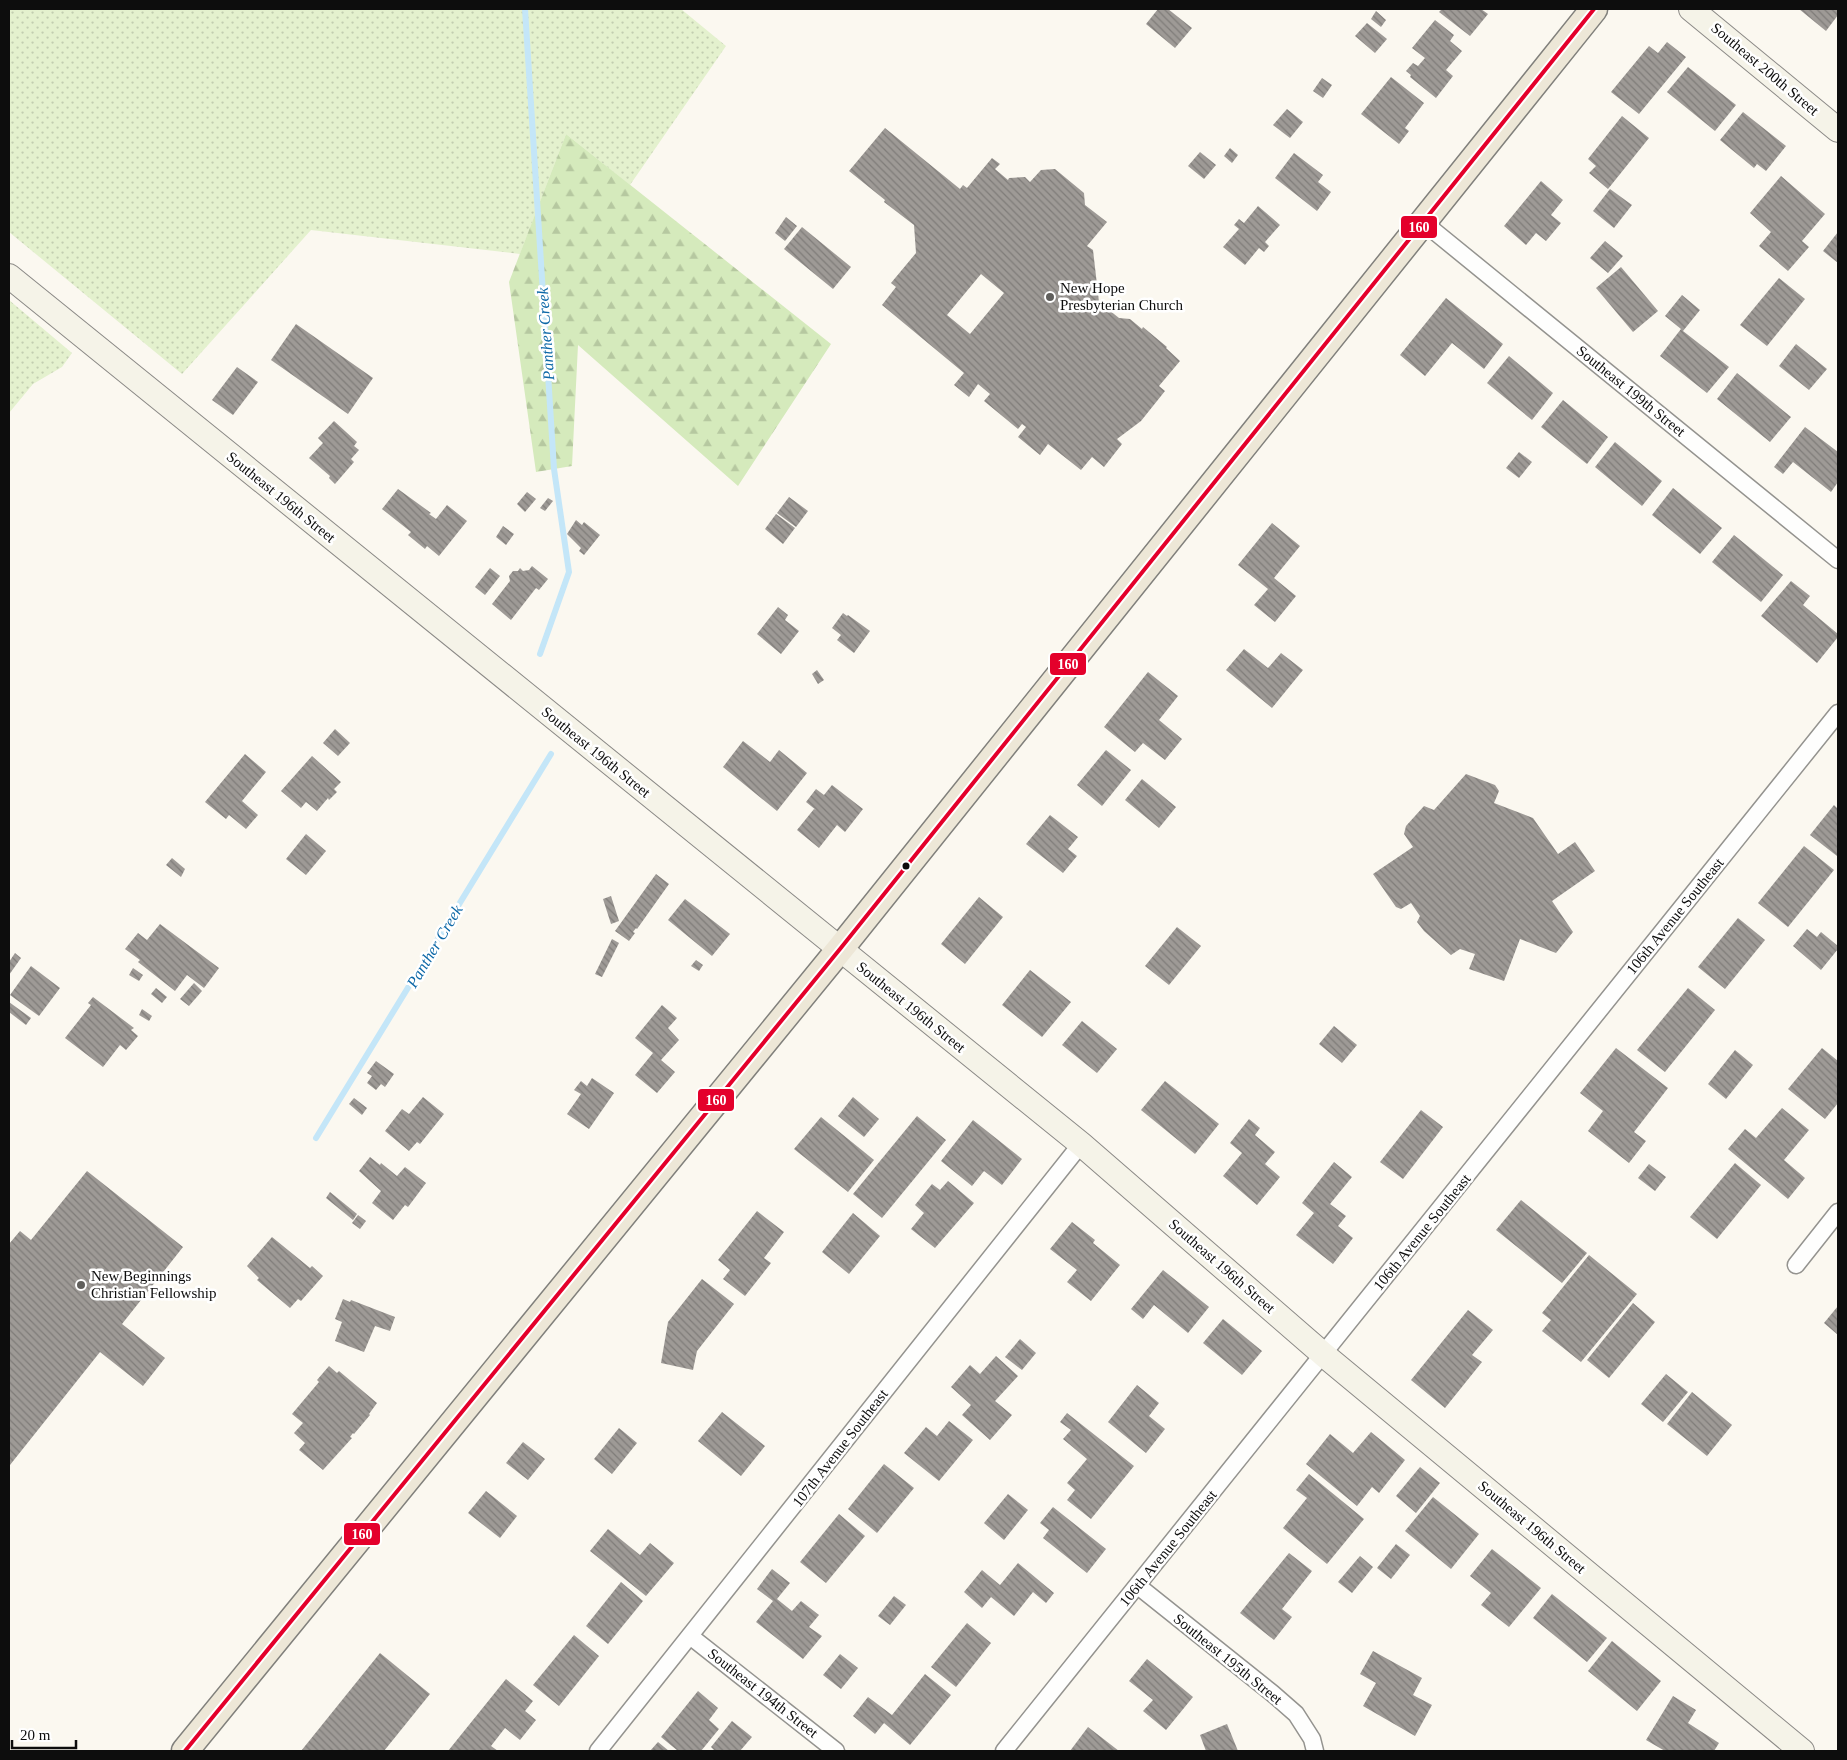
<svg xmlns="http://www.w3.org/2000/svg" width="1847" height="1760" viewBox="0 0 1847 1760" font-family="'Times New Roman',serif">
<style>
.grass{fill:url(#grass-dots)}
.forest{fill:url(#forest-firs)}
.lines{fill:none;stroke-linecap:round;stroke-linejoin:round}
.stream{stroke:#c4e6f8;stroke-width:6}
.building{fill:url(#building-back-hatch);fill-rule:evenodd}
.street-casing{stroke:#94938f;stroke-width:19}
.secondary-casing{stroke:#8b8986;stroke-width:26}
.primary-casing{stroke:#81807c;stroke-width:29}
.street{stroke:#fefefd;stroke-width:16}
.secondary{stroke:#f5f3e8;stroke-width:24}
.primary{stroke:#ede7d7;stroke-width:26}
.bus-1-casing{stroke:#fff;stroke-width:8}
.bus-1{stroke:#e4002b;stroke-width:4}
.poi-dot{fill:#605f5c;stroke:#fff;stroke-width:2}
.bus-dot{fill:#0d0d0d;stroke:#fff;stroke-width:2}
.labels{text-anchor:middle;stroke-width:5;stroke-linejoin:round;paint-order:stroke}
.street-label{font-size:15px;fill:#0d0d0d;stroke:#fff}
.poi-label{font-size:15px;fill:#0d0d0d;stroke:#fff;text-anchor:start}
.water-label{font-size:16px;font-style:italic;fill:#0d68a7;stroke:#fff}
.line-badge{stroke:#fff;stroke-width:2}
.badge-label{font-size:14px;text-anchor:middle;font-weight:bold;fill:#fff}
</style>
<defs>
<pattern id="grass-dots" width="8" height="8" patternUnits="userSpaceOnUse" patternTransform="scale(1.25)"><rect width="8" height="8" fill="#e4f1ce"/><path d="M2 2h.1M6 6h.1" fill="none" stroke="#c2cdb0" stroke-width="1.8" stroke-linecap="round"/></pattern>
<pattern id="forest-firs" width="22" height="20" patternUnits="userSpaceOnUse" patternTransform="scale(1.25)"><rect width="22" height="20" fill="#d5eabc"/><path d="M5 1l3.5 6h-7zM16 11l3.5 6h-7z" fill="#b6c8a0"/></pattern>
<pattern id="building-back-hatch" width="6" height="6" patternUnits="userSpaceOnUse" patternTransform="scale(1.25)"><rect width="6" height="6" fill="#9e9a96"/><path d="M-1 5l2 2M0 0l6 6M5-1l2 2" fill="none" stroke="#7f7c79"/></pattern>
</defs>
<rect width="100%" height="100%" fill="#fbf8f0"/>
<g class="grass">
<path d="M9 9H681L726 46 630 185 566 134 520 254 311 230 182 374 9 232Z"/>
<path d="M9 300 72 353 62 367 33 384 9 413Z"/>
</g>
<path class="forest" d="M566 134 831 344 738 486 578 345 572 466 536 472 509 282Z"/>
<g class="lines">
<g class="stream">
<path d="M525 9 554 469 569 572 540 654"/>
<path d="M316 1138 551 754"/>
</g>
</g>
<g class="building">
<path d="M1158 9H1168L1192 28 1175 48 1146 24Z"/>
<path d="M1442 9H1481L1488 14 1470 36 1439 12Z"/>
<path d="M1799 9H1838V15L1826 31Z"/>
<path d="M1376 11 1386 20 1381 27 1371 19Z"/>
<path d="M1435 20 1454 35 1450 41 1462 51 1446 70 1453 76 1436 98 1410 77 1411 75 1406 71 1413 63 1418 66 1425 58 1412 48Z"/>
<path d="M1367 23 1387 39 1375 53 1355 36Z"/>
<path d="M1667 42 1686 57 1639 114 1611 92 1649 46 1658 53Z"/>
<path d="M1688 67 1736 105 1715 131 1667 92Z"/>
<path d="M1391 77 1424 103 1405 128 1409 131 1399 144 1361 114Z"/>
<path d="M1322 78 1332 85 1323 98 1313 91Z"/>
<path d="M1287 109 1303 122 1290 138 1273 125Z"/>
<path d="M1743 112 1786 146 1766 171 1757 164 1754 168 1720 140Z"/>
<path d="M1622 116 1649 138 1608 189 1589 173 1596 166 1588 159Z"/>
<path d="M885 128 960 189 963 185 967 188 992 158 1000 164 995 169 1008 180 1009 178 1025 177 1030 182 1041 170 1055 169 1084 193 1085 205 1107 222 1087 246 1093 250 1099 302 1119 318 1130 319 1142 329 1143 327 1167 347 1166 348 1180 361 1159 386 1165 391 1141 421 1117 439 1122 444 1104 467 1092 457 1081 470 1048 444 1040 455 1018 437 1026 427 1022 424 1018 429 984 401 990 394 978 384 969 397 954 385 964 373 882 305 896 287 891 283 916 253 914 225 884 202 885 200 849 171ZM981 274 1004 293 970 334 947 315Z"/>
<path d="M1230 148 1238 155 1232 163 1224 156Z"/>
<path d="M1200 152 1216 165 1204 179 1188 166Z"/>
<path d="M1294 153 1323 175 1318 182 1331 192 1317 211 1275 178Z"/>
<path d="M1781 176 1825 214 1802 241 1809 247 1788 271 1759 246 1771 232 1750 213Z"/>
<path d="M1541 181 1563 200 1551 215 1561 223 1546 241 1536 233 1526 245 1504 226Z"/>
<path d="M1610 189 1632 205 1614 228 1593 211Z"/>
<path d="M1258 206 1280 225 1265 242 1269 246 1264 252 1259 248 1245 265 1223 247 1239 229 1234 225 1239 219 1244 223Z"/>
<path d="M786 217 797 226 785 241 775 233Z"/>
<path d="M802 227 851 267 833 289 784 249Z"/>
<path d="M1838 232V263L1823 251Z"/>
<path d="M1605 241 1623 256 1608 273 1590 258Z"/>
<path d="M1621 267 1658 311 1633 332 1596 288Z"/>
<path d="M1779 278 1805 299 1767 346 1740 325Z"/>
<path d="M1682 295 1700 310 1683 331 1729 367 1707 393 1660 356 1681 329 1665 316Z"/>
<path d="M1446 298 1503 344 1484 369 1452 343 1425 376 1400 355Z"/>
<path d="M296 324 373 378 348 414 271 360Z"/>
<path d="M1796 344 1827 369 1809 390 1779 366Z"/>
<path d="M1509 356 1553 393 1532 420 1487 383Z"/>
<path d="M237 367 258 382 233 415 212 400Z"/>
<path d="M1737 373 1791 417 1770 442 1717 399Z"/>
<path d="M1563 400 1608 437 1587 464 1541 427Z"/>
<path d="M334 421 357 442 354 446 359 450 351 459 354 462 335 484 329 478 330 476 309 458 323 443 318 438Z"/>
<path d="M1805 427 1838 452V482L1831 492 1793 462 1783 474 1774 467Z"/>
<path d="M1615 442 1662 481 1642 506 1595 467Z"/>
<path d="M1519 452 1532 462 1519 478 1506 468Z"/>
<path d="M1673 488 1722 528 1700 554 1652 515Z"/>
<path d="M398 489 431 513 429 514 436 519 447 505 467 521 439 556 427 546 425 549 408 535 411 532 382 509Z"/>
<path d="M527 492 536 499 525 512 517 504Z"/>
<path d="M789 497 808 511 796 527 777 513Z"/>
<path d="M548 498 553 501 545 511 540 508Z"/>
<path d="M776 514 795 528 783 544 765 529Z"/>
<path d="M576 520 582 525 584 522 600 535 584 555 579 551 581 548 567 534Z"/>
<path d="M1272 523 1300 546 1274 578 1296 596 1275 622 1254 605 1268 589 1238 565Z"/>
<path d="M503 526 514 534 506 545 496 537Z"/>
<path d="M1734 535 1783 575 1761 602 1712 562Z"/>
<path d="M532 566 548 579 539 590 536 588 511 620 492 604 510 581 509 576 513 571H518L520 568 523 571 529 570Z"/>
<path d="M490 568 500 576 485 595 475 587Z"/>
<path d="M1791 581 1810 596 1803 605 1838 634V637L1817 663 1761 616Z"/>
<path d="M778 607 788 615 785 620 799 631 781 654 757 634Z"/>
<path d="M843 613 847 616 848 615 870 631 854 653 837 640 841 635 832 628Z"/>
<path d="M1244 649 1268 668 1281 653 1303 670 1272 708 1226 670Z"/>
<path d="M817 670 824 680 818 684 812 674Z"/>
<path d="M1148 672 1178 696 1159 720 1182 739 1165 760 1143 743 1135 752 1104 727Z"/>
<path d="M335 729 350 743 338 756 323 743Z"/>
<path d="M743 741 770 762 779 750 807 773 777 811 723 767Z"/>
<path d="M1106 750 1131 770 1102 806 1077 785Z"/>
<path d="M245 754 266 772 242 801 258 815 246 829 229 815 226 819 205 802Z"/>
<path d="M312 756 341 782 334 789 337 792 329 800 328 798 317 811 306 802 301 808 281 791Z"/>
<path d="M1466 774 1495 785 1499 791 1494 803 1533 818 1558 854 1575 842 1595 871 1552 901 1573 932 1556 953 1520 939 1504 981 1469 969 1475 954 1460 949 1451 955 1424 931 1417 922 1420 916 1411 903 1401 909 1396 907 1373 874 1413 847 1404 834 1406 826 1424 806 1434 810Z"/>
<path d="M1142 779 1176 807 1159 828 1125 800Z"/>
<path d="M832 785 863 809 845 832 837 825 819 848 797 830 814 809 816 810 806 802 816 789 824 795Z"/>
<path d="M1834 805 1838 809 1837 856 1810 835Z"/>
<path d="M1050 815 1078 837 1068 849 1077 856 1063 873 1026 844Z"/>
<path d="M306 834 326 851 306 875 286 859Z"/>
<path d="M1804 846 1834 870 1788 927 1758 903Z"/>
<path d="M172 858 185 869 181 877 166 865Z"/>
<path d="M656 874 669 884 637 929 636 928 633 932 635 933 629 941 615 931Z"/>
<path d="M611 896 619 921 611 924 603 899Z"/>
<path d="M979 897 1003 917 965 964 941 944Z"/>
<path d="M685 899 730 934 712 956 668 920Z"/>
<path d="M1738 918 1765 940 1725 989 1698 967Z"/>
<path d="M160 924 219 968 204 988 187 975 175 991 138 962 140 960 125 949 138 933 147 940Z"/>
<path d="M1177 927 1201 946 1169 985 1145 966Z"/>
<path d="M1807 929 1817 937 1821 932 1838 946V949L1821 970 1793 946Z"/>
<path d="M612 939 619 943 602 977 595 974Z"/>
<path d="M15 953 21 958 9 975V962Z"/>
<path d="M696 960 703 965 699 971 691 966Z"/>
<path d="M31 966 60 988 39 1016 10 995Z"/>
<path d="M133 968 143 975 139 981 129 975Z"/>
<path d="M1030 970 1071 1002 1042 1037 1002 1005Z"/>
<path d="M194 983 202 991 189 1006 180 999Z"/>
<path d="M156 988 167 997 162 1003 151 994Z"/>
<path d="M1688 988 1715 1010 1665 1072 1637 1050Z"/>
<path d="M93 997 134 1028 131 1030 138 1036 126 1050 120 1045 103 1067 65 1038 91 1005 88 1003Z"/>
<path d="M9 1002 31 1018 26 1025 9 1012Z"/>
<path d="M662 1005 677 1018 668 1028 679 1040 661 1060 675 1072 657 1093 635 1075 653 1053 635 1038Z"/>
<path d="M142 1009 152 1016 149 1021 139 1015Z"/>
<path d="M1082 1021 1117 1049 1097 1073 1062 1045Z"/>
<path d="M1334 1026 1357 1045 1342 1063 1319 1044Z"/>
<path d="M1616 1048 1668 1088 1634 1132 1646 1141 1629 1163 1588 1131 1603 1111 1580 1093Z"/>
<path d="M1822 1048 1838 1061V1103L1825 1119 1788 1089Z"/>
<path d="M1735 1050 1753 1065 1726 1099 1708 1084Z"/>
<path d="M376 1061 394 1074 385 1087 381 1084 376 1090 367 1083 372 1076 367 1073Z"/>
<path d="M592 1078 614 1093 589 1129 567 1114 581 1094 574 1090 581 1081 587 1086Z"/>
<path d="M1165 1081 1219 1124 1195 1154 1141 1110Z"/>
<path d="M423 1097 444 1114 420 1144 417 1142 409 1151 385 1131 402 1109 409 1114Z"/>
<path d="M853 1097 879 1119 864 1137 838 1116Z"/>
<path d="M354 1098 367 1108 362 1115 349 1104Z"/>
<path d="M1782 1108 1809 1130 1784 1160 1805 1178 1788 1199 1728 1149 1745 1129 1756 1138Z"/>
<path d="M1421 1110 1443 1127 1403 1179 1380 1162Z"/>
<path d="M917 1116 946 1140 882 1218 853 1194Z"/>
<path d="M821 1117 874 1160 848 1192 794 1149Z"/>
<path d="M1249 1119 1260 1128 1255 1135 1275 1152 1265 1164 1280 1177 1257 1205 1223 1176 1242 1153 1230 1143Z"/>
<path d="M973 1120 1022 1159 1002 1185 984 1171 972 1186 941 1161Z"/>
<path d="M370 1157 380 1165 381 1163 397 1176 405 1167 426 1183 408 1207 405 1205 393 1220 372 1203 381 1191 359 1171Z"/>
<path d="M1334 1162 1352 1177 1330 1204 1346 1216 1338 1226 1353 1238 1333 1264 1296 1235 1314 1213 1302 1203Z"/>
<path d="M1735 1163 1761 1185 1717 1239 1690 1217Z"/>
<path d="M1649 1164 1666 1177 1655 1191 1638 1178Z"/>
<path d="M87 1171 183 1247 122 1324 165 1358 143 1386 100 1352 10 1465 9 1244 20 1231 31 1240Z"/>
<path d="M948 1181 974 1203 935 1248 911 1229 924 1213 915 1205 932 1184 940 1190Z"/>
<path d="M330 1192 357 1214 353 1220 326 1198Z"/>
<path d="M1521 1200 1587 1253 1562 1283 1496 1230Z"/>
<path d="M757 1211 784 1232 764 1258 771 1263 745 1296 723 1279 730 1270 718 1260Z"/>
<path d="M853 1213 880 1236 849 1274 822 1252Z"/>
<path d="M358 1215 366 1221 360 1229 352 1223Z"/>
<path d="M1072 1222 1095 1240 1093 1243 1120 1265 1091 1301 1067 1282 1077 1270 1050 1249Z"/>
<path d="M272 1237 310 1268 312 1266 323 1276 301 1301 298 1299 290 1308 257 1280 259 1278 247 1266Z"/>
<path d="M1589 1255 1637 1294 1581 1362 1542 1331 1551 1320 1542 1313Z"/>
<path d="M1163 1270 1209 1307 1188 1333 1154 1305 1143 1319 1131 1309Z"/>
<path d="M702 1279 734 1304 697 1351 693 1370 661 1363 668 1322Z"/>
<path d="M343 1299 350 1302 351 1300 395 1317 390 1331 375 1326 364 1352 335 1341 342 1322 335 1319Z"/>
<path d="M1633 1303 1655 1322 1609 1378 1587 1360Z"/>
<path d="M1838 1306V1335L1824 1323Z"/>
<path d="M1468 1310 1493 1330 1472 1355 1482 1362 1445 1408 1411 1380Z"/>
<path d="M1223 1319 1262 1351 1242 1375 1203 1343Z"/>
<path d="M1020 1339 1036 1353 1022 1370 1005 1357Z"/>
<path d="M996 1356 1018 1376 995 1401 1012 1415 990 1440 962 1415 971 1405 951 1387 970 1365 980 1374Z"/>
<path d="M329 1366 337 1373 339 1371 377 1403 369 1414 370 1415 354 1434 353 1433 350 1437 352 1438 323 1470 299 1450 305 1443 294 1433 303 1423 292 1414 319 1382 317 1380Z"/>
<path d="M1666 1374 1688 1392 1663 1422 1641 1404Z"/>
<path d="M1137 1385 1159 1403 1149 1416 1165 1429 1146 1453 1108 1422Z"/>
<path d="M1692 1392 1732 1425 1707 1456 1667 1424Z"/>
<path d="M722 1412 765 1446 741 1476 698 1441Z"/>
<path d="M1067 1413 1134 1466 1091 1519 1067 1500 1075 1490 1067 1483 1087 1459 1063 1439 1071 1430 1060 1422Z"/>
<path d="M949 1421 973 1440 939 1481 904 1453 926 1427 937 1436Z"/>
<path d="M619 1428 637 1443 612 1474 594 1459Z"/>
<path d="M1371 1432 1405 1460 1379 1493 1372 1487 1357 1506 1306 1464 1330 1434 1353 1453Z"/>
<path d="M523 1442 545 1459 528 1480 506 1463Z"/>
<path d="M884 1464 914 1488 877 1533 848 1509Z"/>
<path d="M1420 1467 1440 1483 1416 1513 1396 1496Z"/>
<path d="M1309 1474 1364 1519 1327 1564 1283 1528 1307 1498 1296 1490Z"/>
<path d="M486 1491 517 1516 500 1538 468 1513Z"/>
<path d="M1008 1494 1028 1510 1004 1540 984 1523Z"/>
<path d="M1433 1497 1479 1534 1451 1569 1405 1531Z"/>
<path d="M1053 1507 1106 1549 1087 1573 1043 1538 1049 1530 1040 1523Z"/>
<path d="M839 1514 865 1536 826 1583 800 1562Z"/>
<path d="M608 1529 640 1555 650 1543 674 1563 646 1596 590 1551Z"/>
<path d="M1396 1544 1410 1555 1391 1579 1377 1568Z"/>
<path d="M1492 1549 1541 1588 1509 1627 1481 1605 1491 1593 1470 1576Z"/>
<path d="M1289 1553 1312 1571 1282 1609 1292 1617 1274 1640 1240 1613Z"/>
<path d="M1360 1556 1373 1567 1352 1593 1338 1582Z"/>
<path d="M1018 1563 1054 1593 1046 1603 1033 1592 1014 1616 991 1597 982 1608 964 1592 982 1570 1000 1585Z"/>
<path d="M772 1569 790 1583 777 1599 792 1611 801 1601 819 1615 809 1627 822 1636 803 1659 756 1622 773 1601 757 1589Z"/>
<path d="M621 1582 643 1601 608 1644 586 1626Z"/>
<path d="M1552 1594 1607 1638 1587 1662 1533 1618Z"/>
<path d="M894 1596 906 1605 890 1625 878 1616Z"/>
<path d="M967 1623 991 1643 956 1687 931 1667Z"/>
<path d="M574 1635 599 1656 559 1706 533 1685Z"/>
<path d="M1612 1641 1661 1681 1637 1711 1588 1671Z"/>
<path d="M1373 1651 1422 1678 1413 1695 1432 1705 1415 1736 1363 1706 1376 1683 1360 1674Z"/>
<path d="M380 1653 430 1694 384 1751H301Z"/>
<path d="M840 1654 858 1668 841 1689 823 1675Z"/>
<path d="M1147 1659 1193 1697 1166 1730 1143 1711 1153 1700 1129 1681Z"/>
<path d="M925 1674 951 1695 910 1745 884 1723 875 1734 853 1716 868 1697 892 1715Z"/>
<path d="M506 1679 533 1701 525 1711 536 1720 520 1740 505 1728 491 1746 498 1751H448Z"/>
<path d="M698 1691 718 1708 709 1720 719 1729 701 1751H678L661 1737Z"/>
<path d="M1673 1696 1696 1710 1688 1723 1719 1743 1714 1751H1665L1646 1740Z"/>
<path d="M732 1721 752 1737 740 1751H715L711 1747Z"/>
<path d="M1227 1724 1238 1751H1206L1200 1735Z"/>
<path d="M1088 1727 1119 1751H1070Z"/>
<path d="M658 1742 669 1751H650Z"/>
</g>
<g class="lines">
<g class="street-casing">
<g id="street">
<path d="M1423 222 1838 560"/>
<path d="M1796 1265 1838 1212"/>
<path d="M1138 1586 1272 1693 1296 1714 1312 1739 1315 1751"/>
<path d="M690 1636 836 1751"/>
<path d="M598 1751 1081 1144"/>
<path d="M1004 1751 1838 713"/>
</g>
</g>
<g class="secondary-casing">
<g id="secondary">
<path d="M1691 9 1838 130"/>
<path d="M9 276 1081 1144 1324 1355 1802 1751"/>
</g>
</g>
<g class="primary-casing">
<path id="primary" d="M185 1751 840 949 1594 9"/>
</g>
<use href="#street" class="street"/>
<use href="#secondary" class="secondary"/>
<use href="#primary" class="primary"/>
<g class="bus-1-casing">
<path id="bus-1" d="M185 1751 840 949 1594 9"/>
</g>
<use href="#bus-1" class="bus-1"/>
</g>
<g class="poi-dot">
<circle cx="1050" cy="297" r="5"/>
<circle cx="81" cy="1285" r="5"/>
</g>
<circle class="bus-dot" cx="906" cy="866" r="4.5"/>
<g class="labels">
<g class="street-label">
<text transform="translate(1765 69) rotate(40)" y="5">Southeast 200th Street</text>
<text transform="translate(1631 391) rotate(39)" y="5">Southeast 199th Street</text>
<text transform="translate(281 497) rotate(39)" y="5">Southeast 196th Street</text>
<text transform="translate(596 752) rotate(39)" y="5">Southeast 196th Street</text>
<text transform="translate(1675 916) rotate(-51)" y="5">106th Avenue Southeast</text>
<text transform="translate(911 1007) rotate(39)" y="5">Southeast 196th Street</text>
<text transform="translate(1422 1232) rotate(-51)" y="5">106th Avenue Southeast</text>
<text transform="translate(1222 1266) rotate(41)" y="5">Southeast 196th Street</text>
<text transform="translate(840 1448) rotate(-52)" y="5">107th Avenue Southeast</text>
<text transform="translate(1532 1527) rotate(40)" y="5">Southeast 196th Street</text>
<text transform="translate(1168 1548) rotate(-51)" y="5">106th Avenue Southeast</text>
<text transform="translate(1228 1659) rotate(39)" y="5">Southeast 195th Street</text>
<text transform="translate(763 1693) rotate(38)" y="5">Southeast 194th Street</text>
</g>
<g class="poi-label">
<text x="1060" y="293">New Hope<tspan x="1060" dy="17">Presbyterian Church</tspan></text>
<text x="91" y="1281">New Beginnings<tspan x="91" dy="17">Christian Fellowship</tspan></text>
</g>
<g class="water-label">
<text transform="translate(545 334) rotate(-94)" y="6">Panther Creek</text>
<text transform="translate(434 946) rotate(-59)" y="6">Panther Creek</text>
</g>
</g>
<g class="line-badge">
<rect x="1400" y="215" width="38" height="24" rx="5" fill="#e4002b"/>
<rect x="1049" y="652" width="38" height="24" rx="5" fill="#e4002b"/>
<rect x="697" y="1088" width="38" height="24" rx="5" fill="#e4002b"/>
<rect x="343" y="1522" width="38" height="24" rx="5" fill="#e4002b"/>
</g>
<g class="badge-label">
<text x="1419" y="232">160</text>
<text x="1068" y="669">160</text>
<text x="716" y="1105">160</text>
<text x="362" y="1539">160</text>
</g>
<rect width="1847" height="1760" fill="none" stroke="#0d0d0d" stroke-width="20"/>
<path d="M12 1740v8h64v-8" fill="none" stroke="#0d0d0d" stroke-width="2.5"/>
<text x="20" y="1740" font-size="15" fill="#0d0d0d" stroke="#ffffff" stroke-width="4" paint-order="stroke">20 m</text>
</svg>
